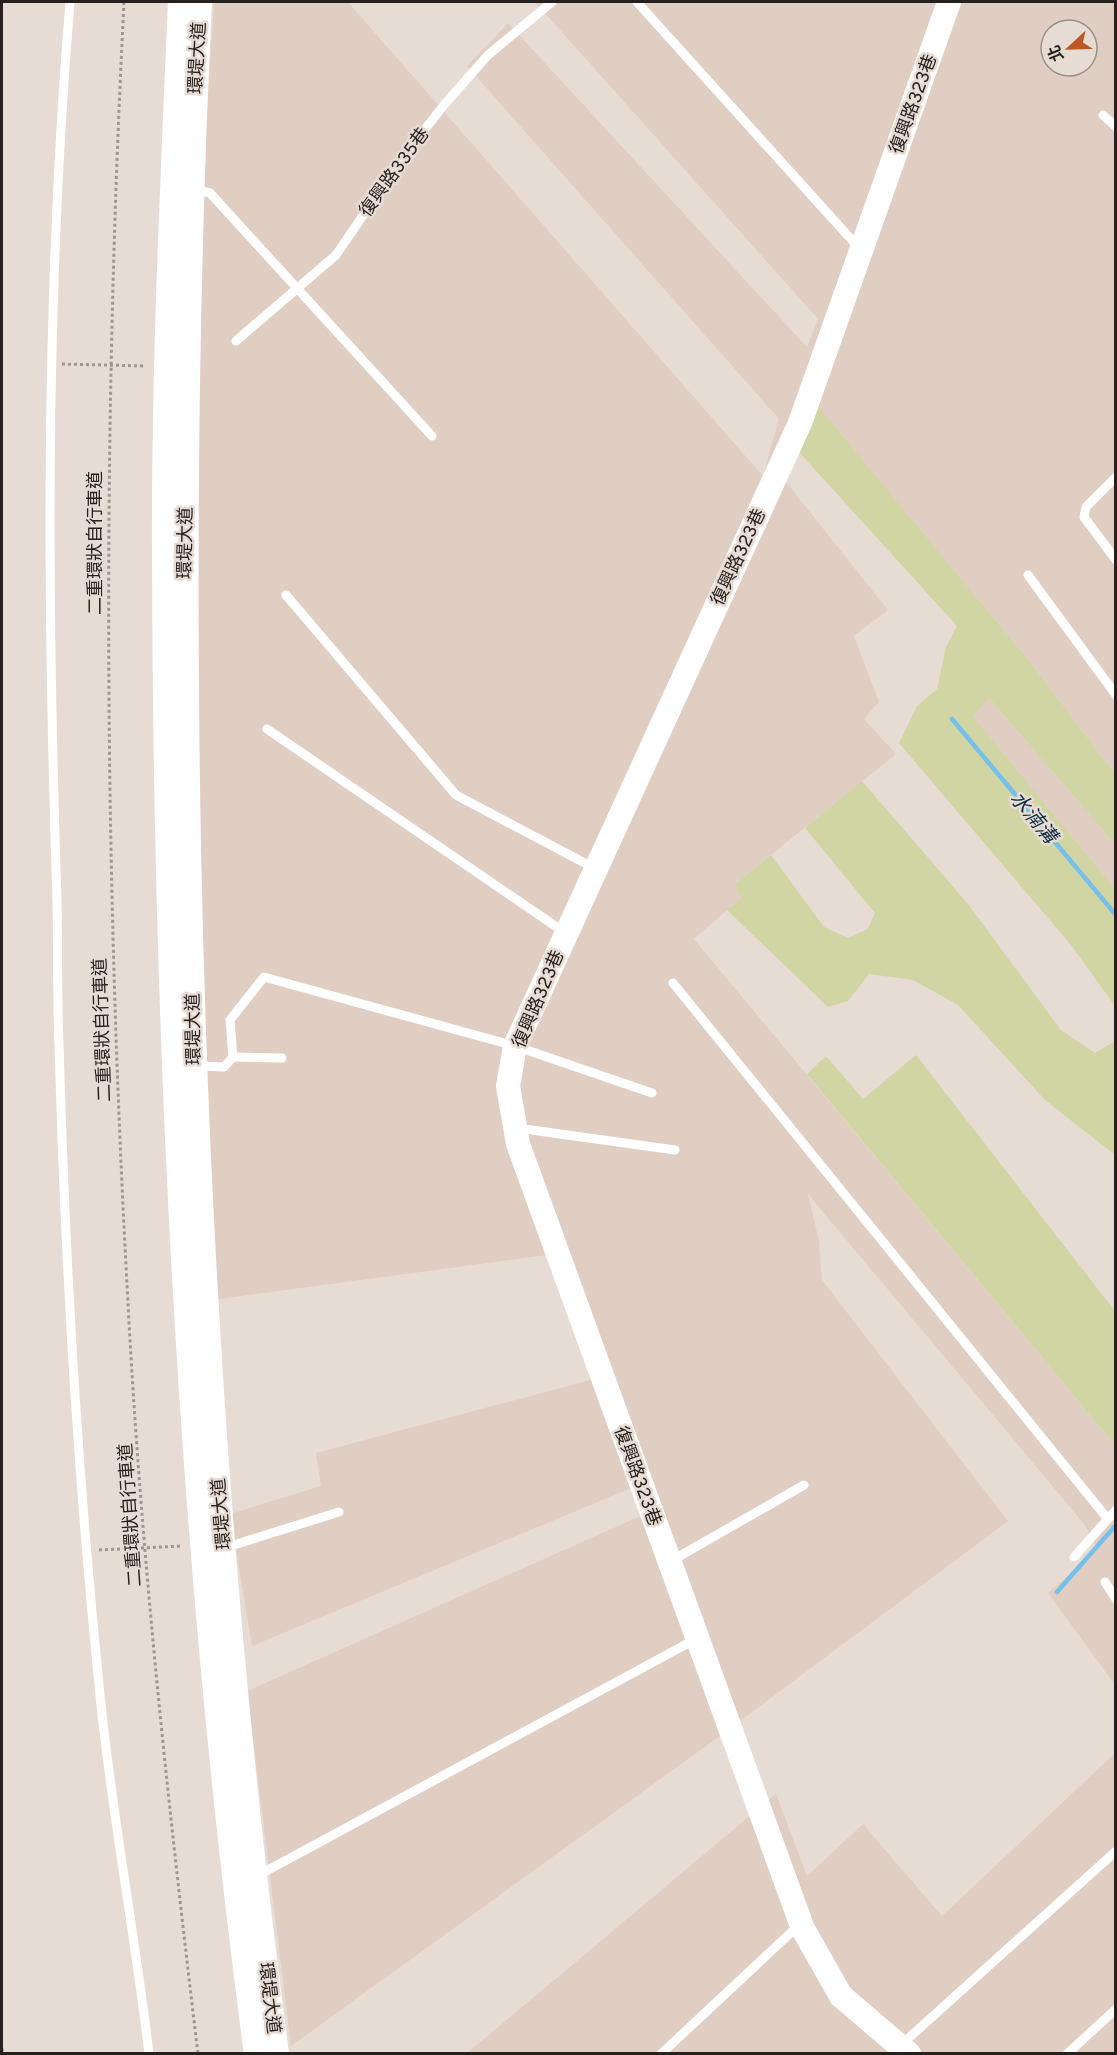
<svg xmlns="http://www.w3.org/2000/svg" width="1117" height="2055" viewBox="0 0 1117 2055" font-family="Overpass,'Noto Sans TC',sans-serif">
<style>
.built{fill:#e1cec3;fill-rule:evenodd}
.green{fill:#d0d5a3}
.lines{fill:none;stroke-linecap:round;stroke-linejoin:round}
.stream{stroke:#75c0eb;stroke-width:4.5}
.path{stroke:#9e9690;stroke-width:3;stroke-dasharray:3 3;stroke-linecap:butt}
.lane{stroke:#fff;stroke-width:9}
.secondary{stroke:#fff;stroke-width:24}
.labels{text-anchor:middle;stroke-width:5;stroke-linejoin:round;paint-order:stroke}
.street-label{font-size:18px;fill:#26211f;stroke:#e7dcd4}
.water-label{font-size:20px;font-style:italic;fill:#0c2e40;stroke:#e7dcd4}
</style>
<rect width="100%" height="100%" fill="#e7dcd4"/>
<g class="built">
<path d="M214 2H348L763 476 779 419 467 66 508 23 807 347 818 319 535 2H1115V774L1030 662 816 405 786 482 888 610 854 636 879 702 864 719 896 754 735 884 741 898 694 939 1115 1445V1685L1048 1593 1098 1550 1084 1524 808 1194 819 1241 822 1280 1008 1521 720 1736 291 2046 247 1691 645 1514 634 1487 252 1646 230 1514 321 1486 316 1453 594 1379 555 1254 212 1300 201 1010 196 501 206 129ZM1051 30H1087V66H1051Z"/>
<path d="M989 698 1115 844V889L972 717Z"/>
<path d="M1115 1753V2053L466 2054 776 1794 807 1876 863 1824 942 1916Z"/>
</g>
<g class="green">
<path d="M816 404 1030 662 1115 774V844L989 698 973 717 1115 889V1006L1071 945 899 743 917 706 937 689 946 647 957 626 798 451Z"/>
<path d="M862 781 968 904 1061 1030 1095 1053 1115 1041V1155L1045 1100 958 1005 913 980 869 974 848 1001 828 1007 727 910 741 898 735 884 771 855 824 927 848 938 868 929 875 913 805 828Z"/>
<path d="M916 1055 1115 1311V1445L807 1074 826 1056 863 1099Z"/>
</g>
<g class="lines">
<g class="stream">
<path d="M952 719 1116 915"/>
<path d="M1057 1592 1116 1525"/>
</g>
<g class="path">
<path d="M124 2C102 435 104 869 128 1303 141 1554 168 1804 198 2054"/>
<path d="M62 364 146 366"/>
<path d="M99 1550 182 1546"/>
<path d="M2 2048 3 2054"/>
</g>
<g class="lane">
<path d="M70 2C45 300 47 601 57 900 58 949 57 997 59 1045 65 1262 78 1480 100 1695 112 1815 135 1934 149 2054"/>
<path d="M637 2 859 248"/>
<path d="M1103 115 1116 127"/>
<path d="M193 189 210 193 432 436"/>
<path d="M236 341 336 255 403 157 444 105 488 55 552 2"/>
<path d="M1116 477 1086 507 1084 517 1116 560"/>
<path d="M1028 575 1116 695"/>
<path d="M286 595 456 795 596 869"/>
<path d="M267 729 564 932"/>
<path d="M673 983 1107 1518"/>
<path d="M233 1057 282 1058"/>
<path d="M197 1066 224 1067 233 1057 230 1020 264 977 515 1046 652 1093"/>
<path d="M517 1128 675 1150"/>
<path d="M224 1548 339 1512"/>
<path d="M1074 1557 1116 1510"/>
<path d="M671 1561 804 1485"/>
<path d="M1105 1582 1116 1599"/>
<path d="M257 1876 696 1639"/>
<path d="M901 2045 1116 1851"/>
<path d="M661 2054 799 1925"/>
<path d="M1067 2054 1116 2009"/>
</g>
<g class="secondary">
<path d="M180 2C172 187 163 373 164 559 165 1058 190 1559 256 2054"/>
<path d="M200 2C186 284 184 566 189 848 197 1251 224 1654 277 2054"/>
<path d="M909 2054 841 1996 803 1929 518 1144 508 1086 515 1046 800 423 949 2"/>
</g>
</g>
<g class="labels">
<g class="street-label">
<text transform="translate(197 58) rotate(-87)" y="6">環堤大道</text>
<text transform="translate(913 104) rotate(-70)" y="6">復興路323巷</text>
<text transform="translate(394 172) rotate(-54)" y="6">復興路335巷</text>
<text transform="translate(95 543) rotate(-90)" y="6">二重環狀自行車道</text>
<text transform="translate(185 543) rotate(-89)" y="6">環堤大道</text>
<text transform="translate(738 557) rotate(-65)" y="6">復興路323巷</text>
<text transform="translate(538 999) rotate(-67)" y="6">復興路323巷</text>
<text transform="translate(193 1029) rotate(-91)" y="6">環堤大道</text>
<text transform="translate(102 1030) rotate(-92)" y="6">二重環狀自行車道</text>
<text transform="translate(638 1476) rotate(70)" y="6">復興路323巷</text>
<text transform="translate(221 1514) rotate(-95)" y="6">環堤大道</text>
<text transform="translate(130 1515) rotate(-94)" y="6">二重環狀自行車道</text>
<text transform="translate(270 1998) rotate(83)" y="6">環堤大道</text>
</g>
<g class="water-label">
<text transform="translate(1034 817) rotate(50)" y="7">水湳溝</text>
</g>
</g>
<rect width="1117" height="2055" fill="none" stroke="#26211f" stroke-width="6"/>
<g transform="translate(1069 48) rotate(248)"><circle r="28" fill="#e7dcd4" stroke="#9a918c" stroke-width="1.5"/>
<path d="M0-4.5L10 22L0 15L-10 22Z" fill="#bc5726"/>
<text y="-9" font-size="16" font-weight="bold" text-anchor="middle" fill="#26211f">北</text>
</g>
</svg>
